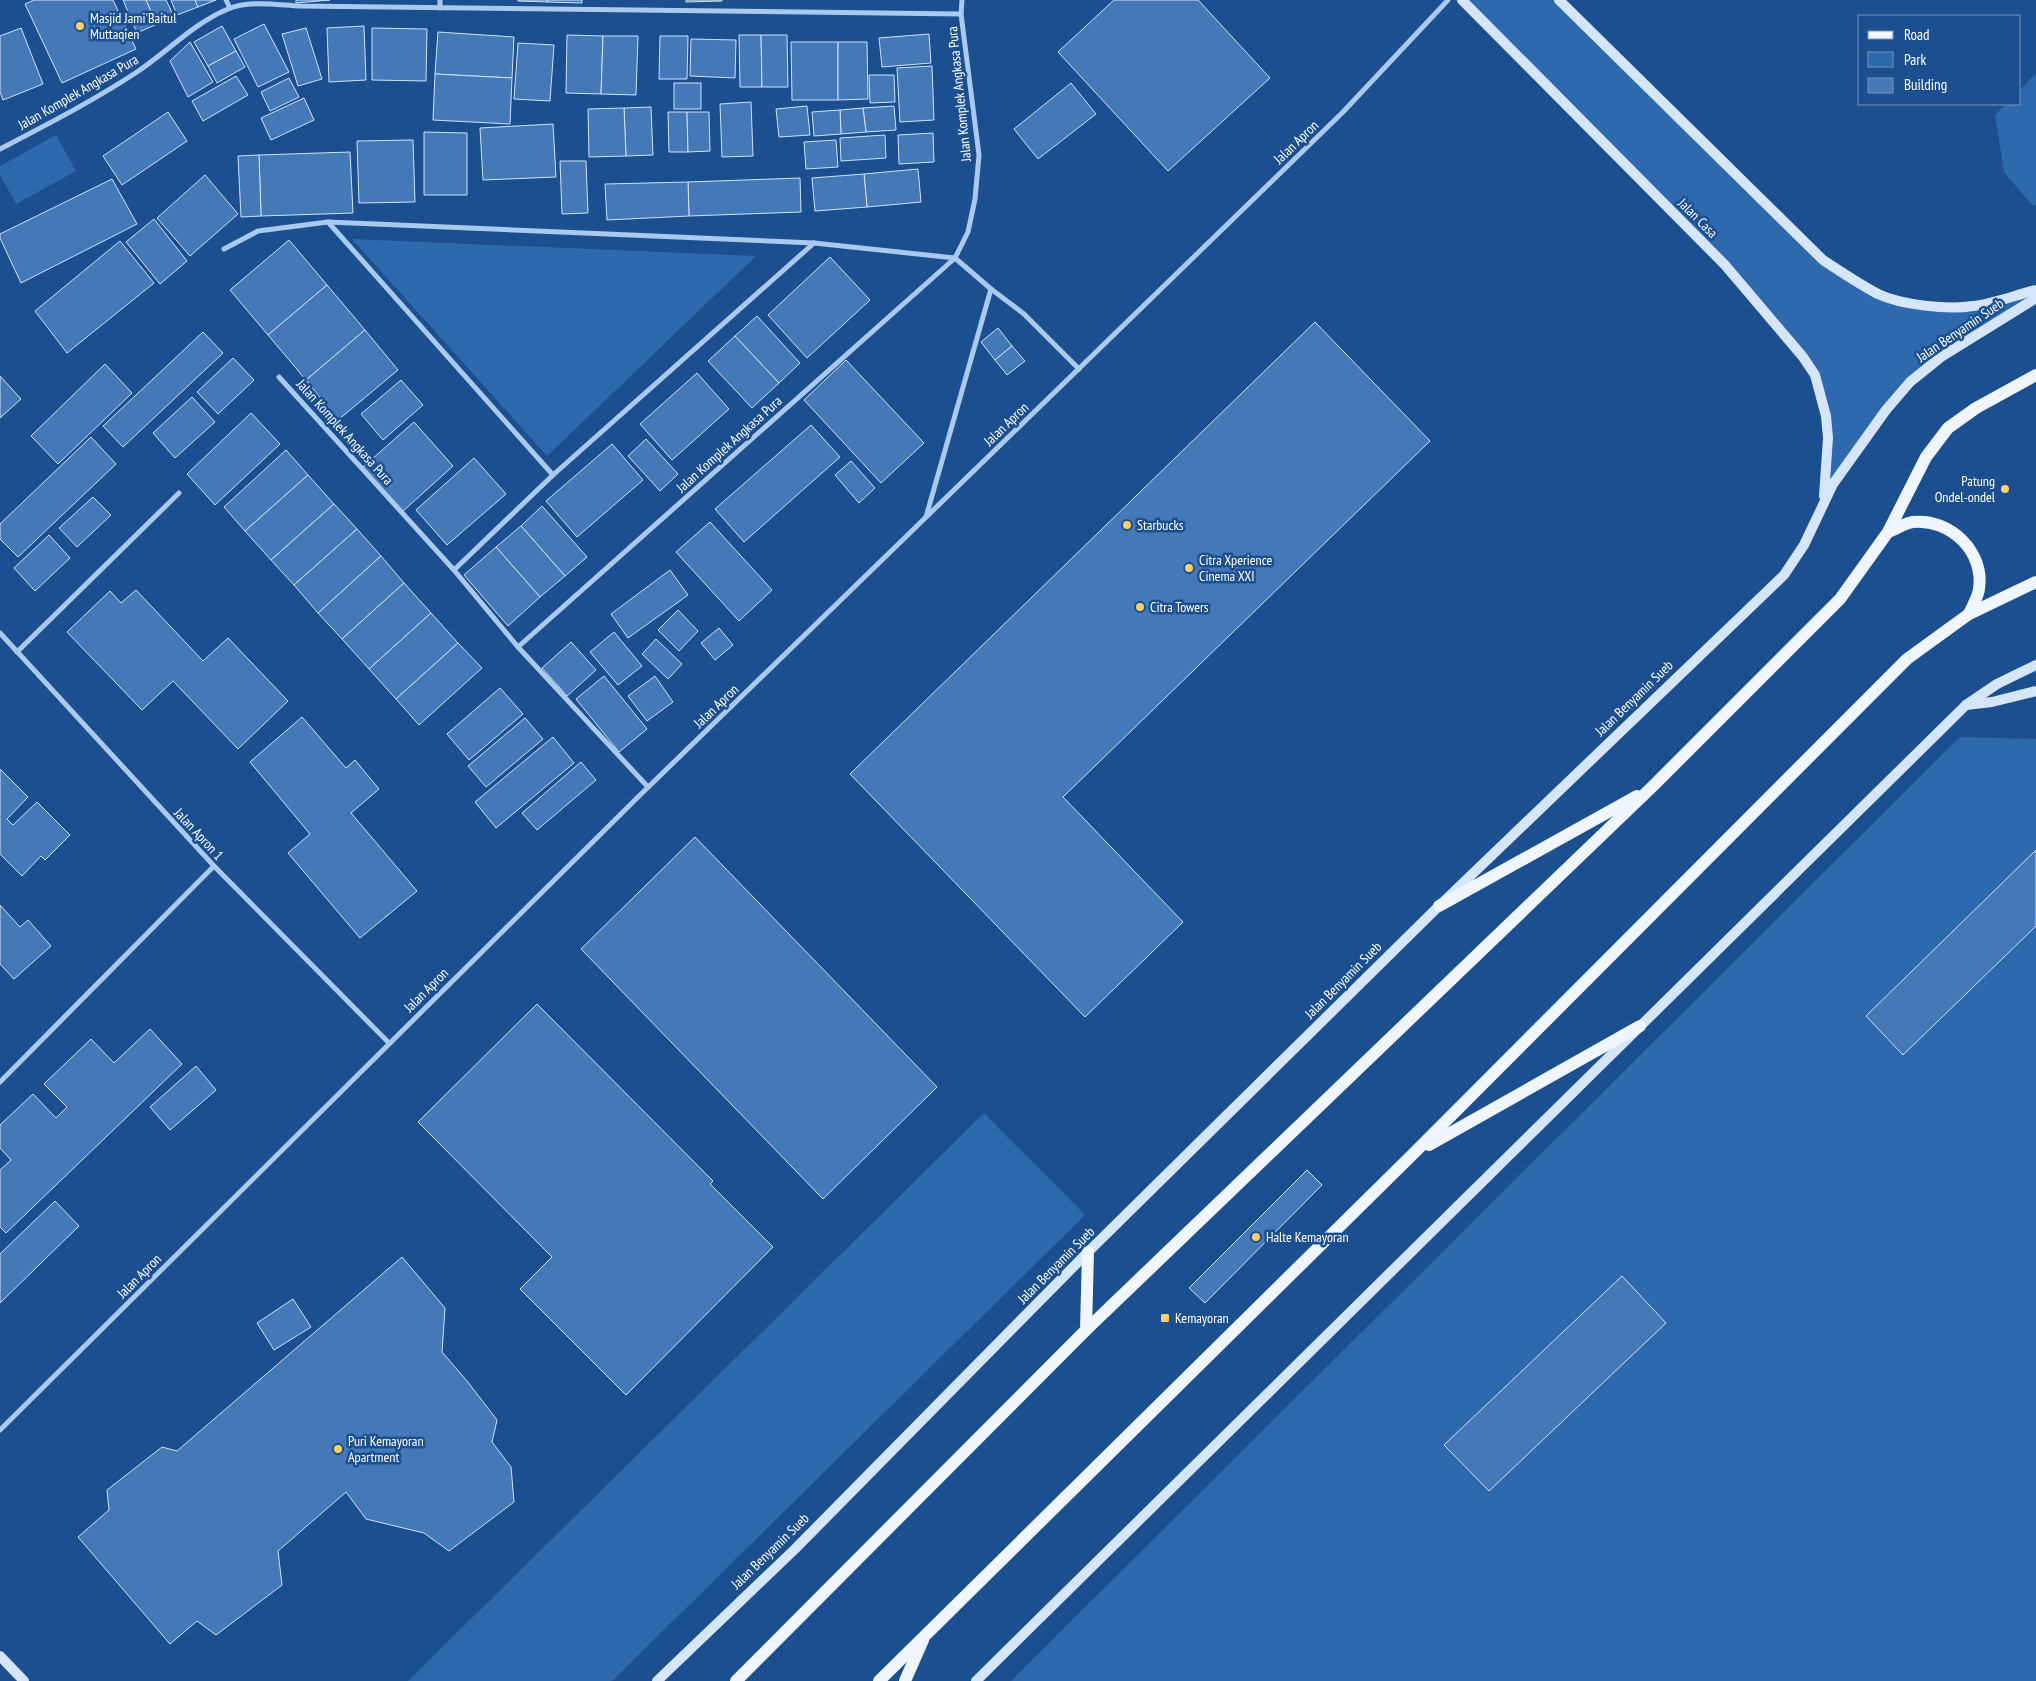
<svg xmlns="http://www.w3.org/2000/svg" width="2036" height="1681" viewBox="0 0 2036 1681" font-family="'PT Sans Narrow',sans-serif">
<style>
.green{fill:#2e69ad}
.building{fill:#4478b7;stroke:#cfe3fa}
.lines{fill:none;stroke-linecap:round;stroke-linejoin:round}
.street{stroke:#a9c9ee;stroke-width:5}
.secondary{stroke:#d6e6fa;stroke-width:10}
.primary{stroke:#f0f6ff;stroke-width:12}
.poi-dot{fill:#ffd166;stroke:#1b4f8f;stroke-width:2}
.labels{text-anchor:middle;stroke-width:5;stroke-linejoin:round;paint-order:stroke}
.poi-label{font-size:14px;fill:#fff;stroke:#1b4f8f;text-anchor:start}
.street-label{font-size:14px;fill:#fff;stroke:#1b4f8f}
</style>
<rect width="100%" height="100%" fill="#1b4f8f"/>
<g class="green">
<path d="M1462 0H1559L1823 260 1902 301 1972 307 2036 290V298L1910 382 1824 500 1828 438 1815 375 1725 265Z"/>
<path d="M2036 73V206L2031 204 2004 172 1995 115 2006 104H2020V90Z"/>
<path d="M56 135 76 171 16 204 0 175V166Z"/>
<path d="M352 239 756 256 547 456Z"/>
<path d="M1960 737 2036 739V1681H1011Z"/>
<path d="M984 1113 1085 1215 612 1681H408Z"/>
</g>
<g class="building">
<path d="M34 0H113L136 49 62 83 25 4Z"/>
<path d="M123 0H146L157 24 137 33Z"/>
<path d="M146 0H166L174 17 157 24Z"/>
<path d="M171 0H195L198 7 177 15Z"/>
<path d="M195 0H216L198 7Z"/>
<path d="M296 0H330L296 3Z"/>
<path d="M518 0H548L547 2 518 1Z"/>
<path d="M548 0H582V3L547 2Z"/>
<path d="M686 0H722V1L686 2Z"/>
<path d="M1114 0H1198L1270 78 1168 171 1058 52Z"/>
<path d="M264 24 289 72 258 87 234 39Z"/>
<path d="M222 26 236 51 208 66 194 42Z"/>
<path d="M364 26 366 80 329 82 327 28Z"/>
<path d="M21 28 43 84 3 100 0 92V36Z"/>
<path d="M306 28 322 79 298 86 282 34Z"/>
<path d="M372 28 427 29 426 81 372 80Z"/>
<path d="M438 32 514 37 512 78 435 74Z"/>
<path d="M929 34 931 63 882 67 879 38Z"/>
<path d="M567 35 603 36 601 94 566 93Z"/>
<path d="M739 35H761L762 87H740Z"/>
<path d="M761 35H787L788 87H762Z"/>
<path d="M603 36H638L636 95 601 94Z"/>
<path d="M660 36H688L687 79H659Z"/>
<path d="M691 39 736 40 735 78 690 76Z"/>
<path d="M190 42 213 82 188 97 170 61Z"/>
<path d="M791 42H838V100H792Z"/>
<path d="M838 42H867L868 99 838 100Z"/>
<path d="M518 43 554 45 550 101 514 99Z"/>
<path d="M236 51 245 67 217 83 208 66Z"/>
<path d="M932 66 934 120 900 122 897 68Z"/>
<path d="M435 74 512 78 510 124 433 120Z"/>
<path d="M869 75H894L895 102 870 103Z"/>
<path d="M236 76 248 95 203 121 192 101Z"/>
<path d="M289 78 299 97 270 111 261 92Z"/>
<rect x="674" y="83" width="27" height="26"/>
<path d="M1071 83 1096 114 1038 159 1014 129Z"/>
<path d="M304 98 314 120 271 140 261 118Z"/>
<path d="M751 102 753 156 722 157 720 104Z"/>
<path d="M807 106 810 135 779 137 776 109Z"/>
<path d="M894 106 896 130 866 132 863 108Z"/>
<path d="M651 107 653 155 626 156 624 108Z"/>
<path d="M624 108 626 156 589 157 588 109Z"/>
<path d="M863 108 866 132 841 134 840 110Z"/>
<path d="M840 110 841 134 814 136 812 112Z"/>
<path d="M168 112 187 141 122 185 103 156Z"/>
<path d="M668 112H687L688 152H669Z"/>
<path d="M687 112H709L710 151 688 152Z"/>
<path d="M553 124 556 177 483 180 480 128Z"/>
<path d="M424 132 467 133V195H424Z"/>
<path d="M933 133 934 162 899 164 898 135Z"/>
<path d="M885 135 886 158 841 161 840 138Z"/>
<path d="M413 140 415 202 359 203 357 141Z"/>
<path d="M836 140 838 167 806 169 804 142Z"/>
<path d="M350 152 353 213 261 216 259 155Z"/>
<path d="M259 155 261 216 241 217 238 156Z"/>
<path d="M560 161H586L588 213 562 214Z"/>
<path d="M918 169 921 202 867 207 864 174Z"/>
<path d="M864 174 867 207 815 211 812 178Z"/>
<path d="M205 175 238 214 190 256 157 218Z"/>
<path d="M800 178 801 212 689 216 688 182Z"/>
<path d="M112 179 137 224 21 283 0 238V234Z"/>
<path d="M688 182 689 216 607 220 605 184Z"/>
<path d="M154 219 187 261 160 284 126 242Z"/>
<path d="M289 240 327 285 268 335 230 290Z"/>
<path d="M120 241 154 283 67 353 35 311Z"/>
<path d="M830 257 870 300 807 358 768 315Z"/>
<path d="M327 285 365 330 306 380 268 335Z"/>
<path d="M757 316 800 363 779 383 735 336Z"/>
<path d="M1315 322 1430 441 1063 797 1183 922 1085 1017 850 774Z"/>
<path d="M998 328 1012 346 995 360 981 342Z"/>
<path d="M365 330 398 370 338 420 306 380Z"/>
<path d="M203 332 223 353 123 447 103 426Z"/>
<path d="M735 336 779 383 752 408 708 361Z"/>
<path d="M1012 346 1025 361 1007 375 995 360Z"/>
<path d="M233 358 254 380 218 414 197 392Z"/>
<path d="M846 360 924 443 881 483 804 400Z"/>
<path d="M105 364 132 393 58 464 31 436Z"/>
<path d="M697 373 729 409 672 460 640 424Z"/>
<path d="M0 376 21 399 0 418Z"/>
<path d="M401 380 423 405 383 440 361 414Z"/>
<path d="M192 397 215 422 175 458 153 433Z"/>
<path d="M251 413 280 444 215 505 187 474Z"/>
<path d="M414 422 453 466 402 512 363 467Z"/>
<path d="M811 425 840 457 744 542 715 509Z"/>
<path d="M91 437 116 464 18 557 0 539V524Z"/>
<path d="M646 439 678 474 660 491 628 456Z"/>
<path d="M612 444 643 480 577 537 546 501Z"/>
<path d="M286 450 308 475 245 531 224 507Z"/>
<path d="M474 458 506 494 447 545 416 510Z"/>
<path d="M851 461 875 488 859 503 835 475Z"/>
<path d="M308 475 334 504 271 560 245 531Z"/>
<path d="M93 497 111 515 77 547 59 528Z"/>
<path d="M334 504 357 529 294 585 271 560Z"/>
<path d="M542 506 587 557 565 576 521 526Z"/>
<path d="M710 522 772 590 739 621 676 552Z"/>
<path d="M521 526 565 576 540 597 496 547Z"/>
<path d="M357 529 381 556 318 613 294 585Z"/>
<path d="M49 535 70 558 35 591 14 568Z"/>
<path d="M496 547 540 597 508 626 464 575Z"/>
<path d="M381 556 404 583 342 639 318 613Z"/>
<path d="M670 570 688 595 628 638 611 614Z"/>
<path d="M404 583 431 613 369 669 342 639Z"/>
<path d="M136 590 203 661 228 638 288 701 238 749 173 681 142 710 67 632 110 591 121 603Z"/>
<path d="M678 610 698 631 679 651 658 630Z"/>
<path d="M431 613 458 643 396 699 369 669Z"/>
<path d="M719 628 733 645 715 660 701 643Z"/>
<path d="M614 632 642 666 618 685 590 652Z"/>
<path d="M656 639 682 664 668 679 642 654Z"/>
<path d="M571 642 596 670 567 696 542 668Z"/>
<path d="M458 643 482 668 419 725 396 699Z"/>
<path d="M604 676 647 729 619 752 576 699Z"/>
<path d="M655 676 673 702 647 721 628 696Z"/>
<path d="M500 688 523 714 469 760 447 734Z"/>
<path d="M302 717 346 768 355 760 379 789 351 813 417 891 360 938 288 853 310 834 250 762Z"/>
<path d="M525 718 543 739 486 787 468 766Z"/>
<path d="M553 737 574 763 496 828 475 802Z"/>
<path d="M581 762 596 780 537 830 522 813Z"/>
<path d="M0 769 28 797 7 819 13 825 37 802 70 835 45 860 41 856 22 876 0 854Z"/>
<path d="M695 837 937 1087 823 1199 581 949Z"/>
<path d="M2036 850V926L1903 1055 1866 1016Z"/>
<path d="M0 905 20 927 28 920 51 946 14 979 0 964Z"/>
<path d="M537 1004 713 1181 710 1184 773 1247 626 1395 520 1289 552 1257 418 1122Z"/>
<path d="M150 1029 182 1064 6 1233 0 1227V1170L11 1160 0 1148V1125L33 1094 56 1118 67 1107 44 1084 91 1039 114 1063Z"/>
<path d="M196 1066 216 1090 170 1130 150 1107Z"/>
<path d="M1307 1170 1322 1185 1205 1303 1189 1288Z"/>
<path d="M55 1201 79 1226 0 1303V1254Z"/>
<path d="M402 1257 445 1308 442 1352 467 1381 497 1420 492 1442 511 1467 514 1502 449 1551 424 1533 366 1519 346 1492 278 1551 282 1585 216 1635 197 1621 170 1644 78 1537 109 1510 107 1490 162 1447 177 1451Z"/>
<path d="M1622 1276 1666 1323 1489 1491 1444 1445Z"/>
<path d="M293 1299 311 1327 274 1350 257 1323Z"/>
</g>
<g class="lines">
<g class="street">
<path d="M226 0 230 8"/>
<path d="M440 0V8"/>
<path d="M0 149C46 125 93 101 137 72 167 52 194 23 228 9 249 0 277 5 300 6L961 14"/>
<path d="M328 222 553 475"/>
<path d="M224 249 258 231 328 222 814 243 955 258 991 289 1024 314 1079 369"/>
<path d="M279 377 454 570 518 647 648 787"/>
<path d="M926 517 991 289"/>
<path d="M454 570 553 475 814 243"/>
<path d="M0 633 214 866 389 1043"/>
<path d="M518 647 955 258 968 232 975 199 979 155 961 14 962 0"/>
<path d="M17 652 179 493"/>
<path d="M0 1082 214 866"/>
<path d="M0 1430 637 798 1343 112 1448 0"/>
</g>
<g class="secondary">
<path d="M1462 0 1725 265 1803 357 1815 375 1826 416 1828 438 1824 496"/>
<path d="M1559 0 1823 260C1841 272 1859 284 1878 294 1901 305 1948 310 1973 306 1994 304 2015 295 2036 290"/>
<path d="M1966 705 1992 702 2036 691"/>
<path d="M0 1656 24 1681"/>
<path d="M657 1681 795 1549 1088 1252 1439 906 1784 575 1804 545 1833 484 1886 410 1910 382 1941 357 2036 298"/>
<path d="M976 1681 1966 705 1997 684 2036 665"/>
</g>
<g class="primary">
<path d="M1888 532C1896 529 1905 523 1913 522 1950 518 1985 552 1979 589 1978 597 1972 607 1969 614"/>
<path d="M1439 906 1637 796"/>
<path d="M1429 1145 1640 1026"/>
<path d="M1086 1330 1088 1252"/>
<path d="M736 1681 1086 1330 1652 787 1840 599 1888 532 1926 457 1948 428 1976 408 2036 375"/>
<path d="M879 1681 1414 1153 1907 659 1969 614 2036 582"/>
<path d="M905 1681 923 1640"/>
</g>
</g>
<g class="poi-dot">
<circle cx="80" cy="26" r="5"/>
<circle cx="2005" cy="489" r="5"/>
<circle cx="1127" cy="525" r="5"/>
<circle cx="1189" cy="568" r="5"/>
<circle cx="1140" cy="607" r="5"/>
<circle cx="1256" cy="1237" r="5"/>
<rect x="1160" y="1313" width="10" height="10" rx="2.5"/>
<circle cx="338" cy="1449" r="5"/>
</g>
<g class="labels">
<g class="poi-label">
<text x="90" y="23">Masjid Jami'Baitul<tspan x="90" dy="16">Muttaqien</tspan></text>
<text x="1995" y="486" text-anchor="end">Patung<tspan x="1995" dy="16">Ondel-ondel</tspan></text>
<text x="1137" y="530">Starbucks</text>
<text x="1199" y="565">Citra Xperience<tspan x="1199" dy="16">Cinema XXI</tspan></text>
<text x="1150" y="612">Citra Towers</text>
<text x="1266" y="1242">Halte Kemayoran</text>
<text x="1175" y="1323">Kemayoran</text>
<text x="348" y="1446">Puri Kemayoran<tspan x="348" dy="16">Apartment</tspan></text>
</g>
<g class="street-label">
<text transform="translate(78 92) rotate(-30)" y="5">Jalan Komplek Angkasa Pura</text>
<text transform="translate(959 94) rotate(-96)" y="5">Jalan Komplek Angkasa Pura</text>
<text transform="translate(1296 142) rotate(-44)" y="5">Jalan Apron</text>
<text transform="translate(1698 218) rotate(45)" y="5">Jalan Casa</text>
<text transform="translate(1960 330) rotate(-34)" y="5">Jalan Benyamin Sueb</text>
<text transform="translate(1006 424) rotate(-44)" y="5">Jalan Apron</text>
<text transform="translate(345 432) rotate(48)" y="5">Jalan Komplek Angkasa Pura</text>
<text transform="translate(729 444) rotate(-42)" y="5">Jalan Komplek Angkasa Pura</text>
<text transform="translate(1634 698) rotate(-44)" y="5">Jalan Benyamin Sueb</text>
<text transform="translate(716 706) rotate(-44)" y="5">Jalan Apron</text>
<text transform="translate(199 834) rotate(47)" y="5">Jalan Apron 1</text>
<text transform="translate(1343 980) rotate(-45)" y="5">Jalan Benyamin Sueb</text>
<text transform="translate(426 990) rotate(-45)" y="5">Jalan Apron</text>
<text transform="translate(1056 1265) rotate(-45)" y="5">Jalan Benyamin Sueb</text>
<text transform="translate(139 1276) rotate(-45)" y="5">Jalan Apron</text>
<text transform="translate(770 1551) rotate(-44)" y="5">Jalan Benyamin Sueb</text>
</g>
</g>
<rect x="1858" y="15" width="162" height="90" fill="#1b4f8f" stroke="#7695bc"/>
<rect x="1868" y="31" width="25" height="8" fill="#f0f6ff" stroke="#7695bc"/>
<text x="1904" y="40" font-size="15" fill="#ffffff">Road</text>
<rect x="1868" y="52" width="25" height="15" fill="#2e69ad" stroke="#7695bc"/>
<text x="1904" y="65" font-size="15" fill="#ffffff">Park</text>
<rect x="1868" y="78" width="25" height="15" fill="#4478b7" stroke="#7695bc"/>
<text x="1904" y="90" font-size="15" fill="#ffffff">Building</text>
</svg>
